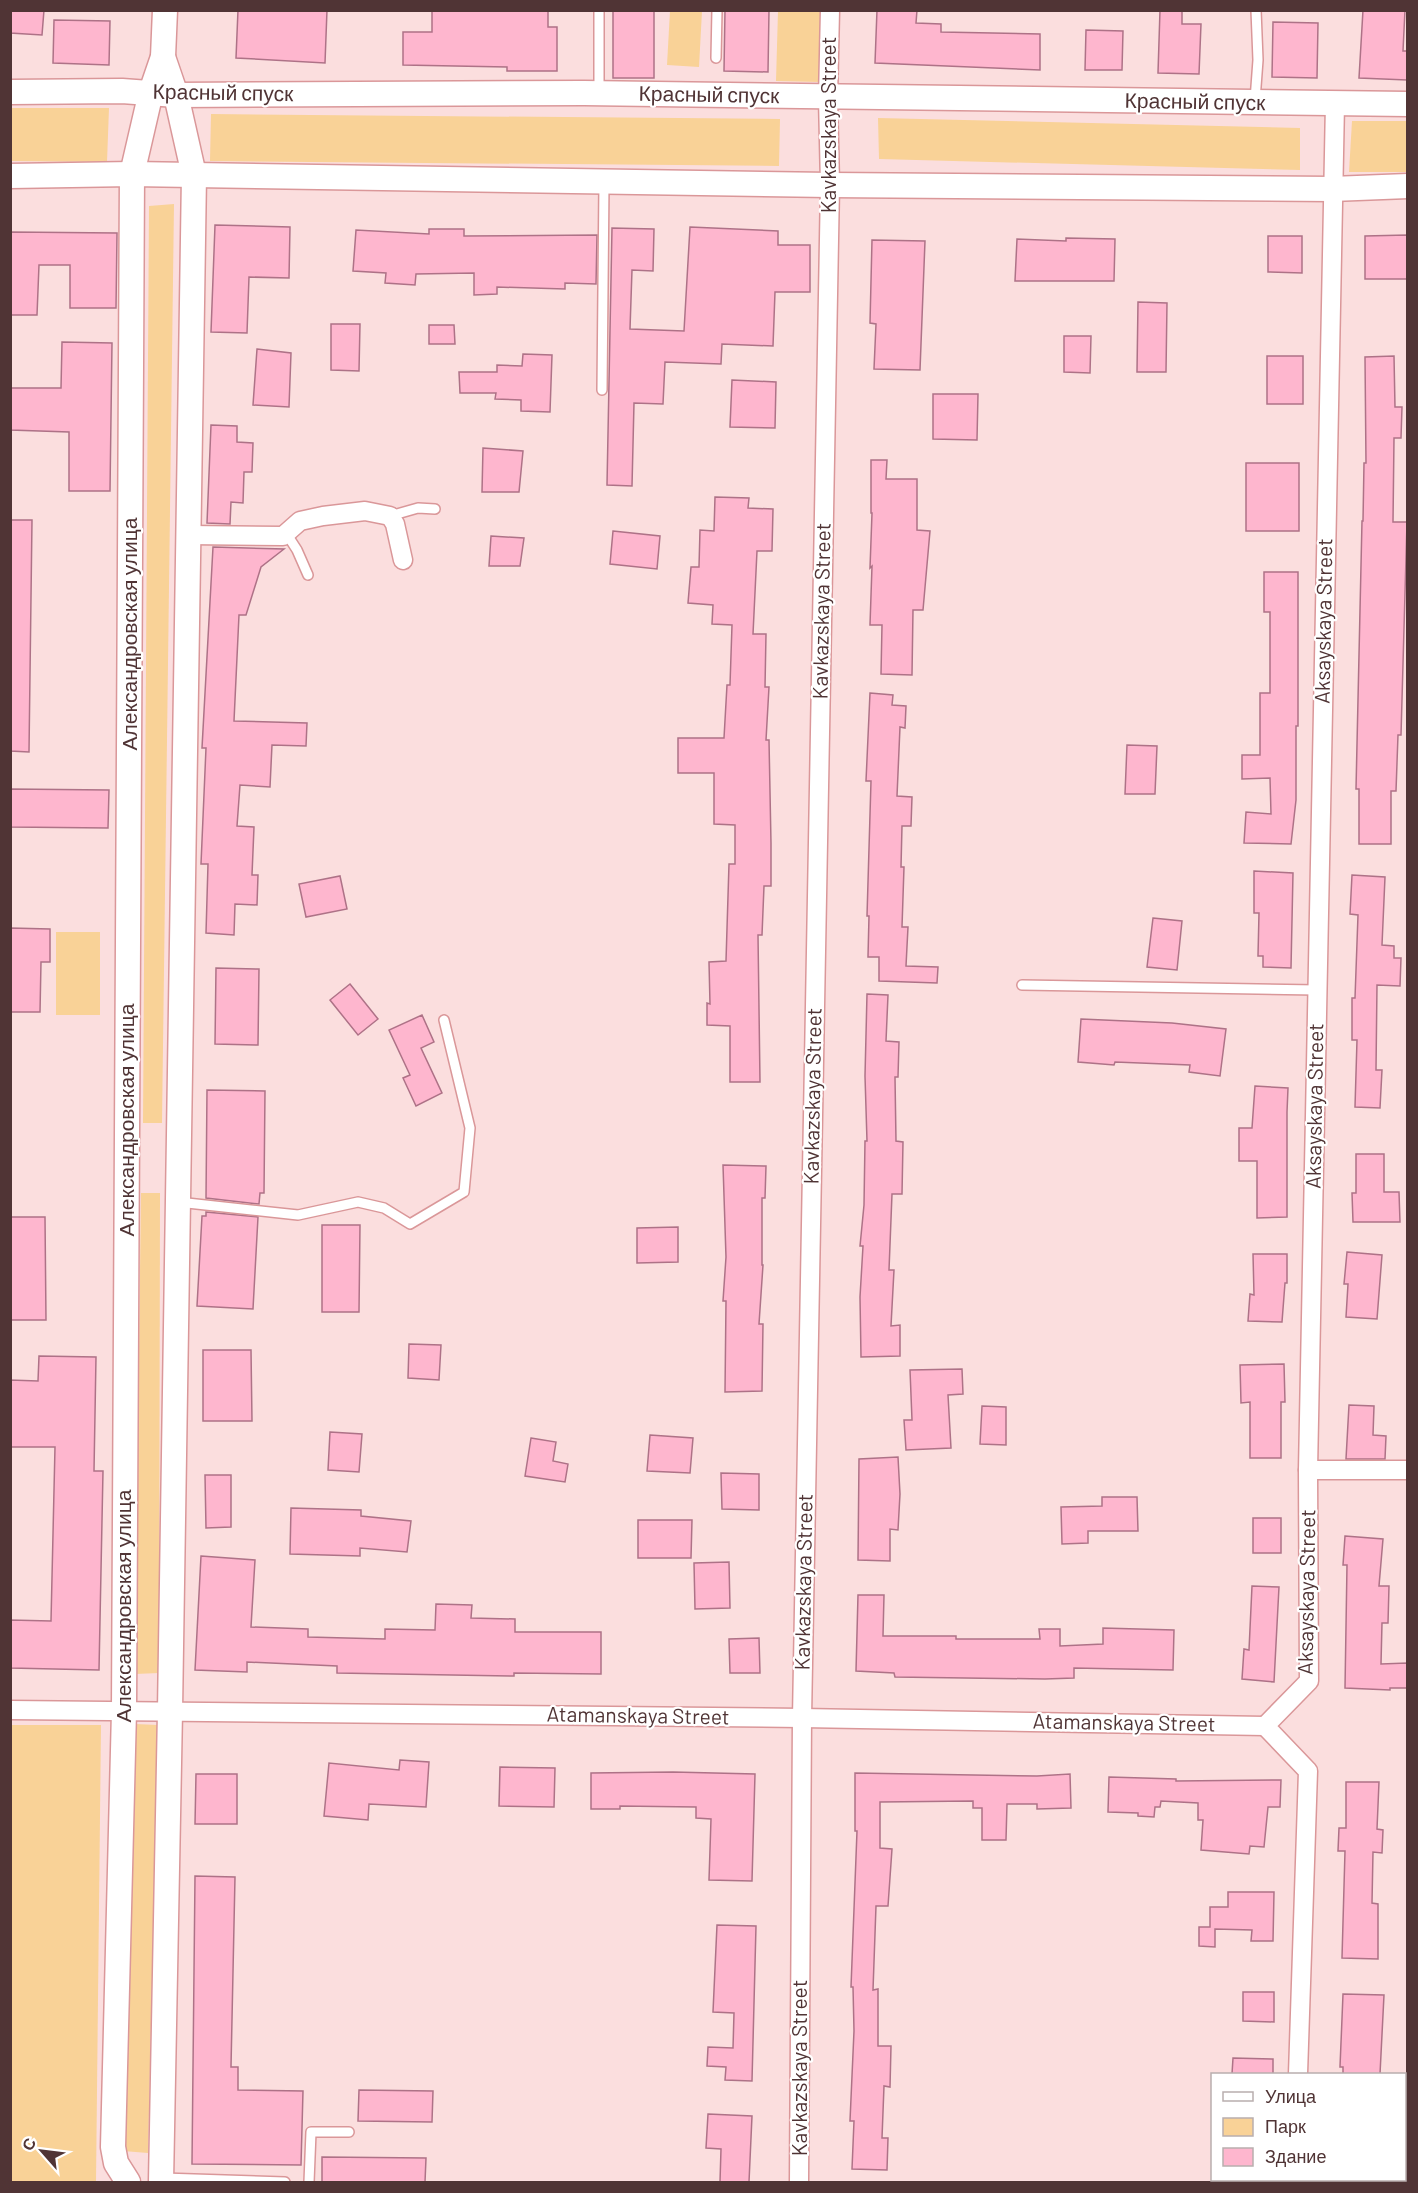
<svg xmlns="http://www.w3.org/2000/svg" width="1418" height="2193" viewBox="0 0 1418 2193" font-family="Barlow,sans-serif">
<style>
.green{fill:#f9d297}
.building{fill:#feb6ce;stroke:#ae7287;stroke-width:1.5}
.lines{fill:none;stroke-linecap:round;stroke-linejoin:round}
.service-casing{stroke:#da9799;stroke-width:12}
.minor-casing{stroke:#da9799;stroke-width:21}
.tertiary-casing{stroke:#da9799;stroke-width:27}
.service{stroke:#fff;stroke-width:9}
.minor{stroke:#fff;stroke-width:18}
.tertiary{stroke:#fff;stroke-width:24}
.labels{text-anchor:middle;stroke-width:4.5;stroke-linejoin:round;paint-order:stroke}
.street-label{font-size:21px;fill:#503435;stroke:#fff}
</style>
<rect width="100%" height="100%" fill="#fbdede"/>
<g class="green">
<path d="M670 11H702L699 67 667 65Z"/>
<path d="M778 11H822L820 82 776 81Z"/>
<path d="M11 108H109L107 162 11 161Z"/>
<path d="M211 114 780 119 779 166 210 161Z"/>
<path d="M878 118 1300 128V170L879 159Z"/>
<path d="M1352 121H1407V172H1349Z"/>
<path d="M174 204 162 1123H143L149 206Z"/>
<rect x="56" y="932" width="44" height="83"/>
<path d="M141 1193H160L159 1673 135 1674Z"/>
<path d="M135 1724 158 1725 148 2153 123 2151Z"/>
<path d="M11 1725H101L96 2182H11Z"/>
</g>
<g class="building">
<path d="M10 10H44L42 35 10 33Z"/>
<path d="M238 10H327L325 63 236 58Z"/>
<path d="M432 10H548V27H557V71H507V67L403 65V32H432Z"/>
<rect x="613" y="10" width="41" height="68"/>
<path d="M725 10H769L768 72 724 71Z"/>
<path d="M877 10H917L916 23 941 24V32L1040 34V70L875 63Z"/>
<path d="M1160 10H1182V24H1201L1199 74 1158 73Z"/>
<path d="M1363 10H1405L1403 51H1407V80L1359 78Z"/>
<path d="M54 20 110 21 109 65 53 63Z"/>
<path d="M1273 22 1318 23 1317 78 1272 77Z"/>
<path d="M1086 30 1123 31 1122 70H1085Z"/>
<path d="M215 225 290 227 289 278 249 277 247 333 211 332Z"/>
<path d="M690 227 778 231V245H810V292H775L773 346 722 344 721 364 665 362 663 404 634 403 632 486 607 485 612 228 654 229 653 271 632 270 630 329 684 331Z"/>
<path d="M429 229H464V236L597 235 596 284 565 283V289L497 287V294L474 295V273L416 274 415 285 385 283 386 273 353 271 356 230 429 234Z"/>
<path d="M10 232 117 233 116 308H70V265H39L37 315H10Z"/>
<path d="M1407 235V279H1365V236Z"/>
<path d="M1268 236H1302V273L1268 272Z"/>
<path d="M1066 238 1115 239 1114 281H1015L1017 239 1066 241Z"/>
<path d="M872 240 925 241 920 370 874 369 876 324 870 323Z"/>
<path d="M1138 302 1167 303 1166 372H1137Z"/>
<path d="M331 324H360L359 371 331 370Z"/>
<path d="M429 325H454L455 344H429Z"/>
<path d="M1064 336H1091L1090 373 1064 372Z"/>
<path d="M62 342 112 343 110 491H69V432L10 430V388H61Z"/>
<path d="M257 349 291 353 289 407 253 405Z"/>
<path d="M523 354 552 355 550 412 521 411V400L495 399 496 393H460L459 372H497V365L522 366Z"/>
<rect x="1267" y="356" width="36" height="48"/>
<path d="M1394 356 1395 407H1402L1401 438H1394L1393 522H1407L1401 735H1398L1396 791H1391V844H1359V789H1356L1362 521H1363L1364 463H1366L1365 357Z"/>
<path d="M732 380 776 382 775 428 730 427Z"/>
<path d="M933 394H978L977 440 933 439Z"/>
<path d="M211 425 237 426V442L253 443 252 472H244L243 503 231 502 230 524 207 523Z"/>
<path d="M483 448 523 451 519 492H482Z"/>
<path d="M871 460H887L886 479H917V530L930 531 923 610H913L912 675 881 674 882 625H870L872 566 870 568 872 513H871Z"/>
<rect x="1246" y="463" width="53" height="68"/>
<path d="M715 497 749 498 748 508 773 509 772 551H757L753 634H766L765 687H769L766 740H769L771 843V886H764L762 935H758L760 1082H730V1026L707 1025V1003L710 1004 709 962 726 961 729 864H735V825L714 824V773H678V738H724L727 685H730L732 625 712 624 713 605 688 603 691 567H699L700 530 714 531Z"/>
<path d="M10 520H32L29 752 10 751Z"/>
<path d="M613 531 660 536 657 569 610 564Z"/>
<path d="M491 536 524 538 520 566H489Z"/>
<path d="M213 547 284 549 261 567 246 615H239L234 721 307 723 306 746 272 745 270 787 240 785 237 826 254 827 252 875H258L257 905 235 904 234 935 206 933 208 864H201L206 748H202Z"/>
<path d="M1264 572H1298V726H1296V800L1291 844 1244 843 1246 812 1271 814 1270 778 1242 779V755H1260V693H1270V612H1264Z"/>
<path d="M870 693 893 695 892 705 906 706 905 728 900 727 897 796 912 797 911 826H902L901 867H904L902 927H908L906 966 938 967 937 983 879 981V957H868L869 916H867L871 781H866Z"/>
<path d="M1127 745 1157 746 1155 794H1125Z"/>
<path d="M10 789 109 790 108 828 10 827Z"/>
<path d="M1254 871 1293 873 1291 968 1263 967V956H1258L1259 913H1254Z"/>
<path d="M1352 875 1385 877 1382 945 1394 946V958H1401L1400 986 1377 985 1376 1070H1382L1380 1108 1355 1107 1357 1040H1352V998H1355L1358 915 1350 914Z"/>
<path d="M340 876 347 909 306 917 299 884Z"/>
<path d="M1153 918 1182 921 1177 970 1147 967Z"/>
<path d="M10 928 50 929V962H41L40 1012H10Z"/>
<path d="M216 968 259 969 258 1045 215 1044Z"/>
<path d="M350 984 378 1019 358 1035 330 1000Z"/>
<path d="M867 994 888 995 886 1041 899 1042 898 1077H895L896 1141 903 1142 902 1194H892L889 1270H894L891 1326 900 1325V1356L861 1357 860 1297 863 1246H860L864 1205 865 1141H867L865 1076Z"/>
<path d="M422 1015 434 1042 421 1048 442 1093 416 1106 403 1078 410 1075 389 1030Z"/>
<path d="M1081 1019 1172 1023 1226 1029 1220 1076 1189 1072 1190 1065 1115 1062 1114 1065 1078 1062Z"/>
<path d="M1255 1086 1288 1088 1287 1112V1217L1257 1218V1161H1239V1128H1252Z"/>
<path d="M207 1090 265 1091 264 1193H260L259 1204 206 1198Z"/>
<path d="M1356 1154H1384V1192H1399L1400 1222H1353L1352 1193H1356Z"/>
<path d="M723 1165 766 1166 765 1198H762V1265H763L759 1324H763L762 1391 725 1392 726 1301H723L726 1257Z"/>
<path d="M206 1212 258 1217 253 1309 197 1306 202 1216H206Z"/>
<path d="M10 1217H45L46 1320H10Z"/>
<path d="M322 1225H360L359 1312H322Z"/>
<path d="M678 1227V1262L637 1263V1228Z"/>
<path d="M1347 1252 1382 1255 1377 1319 1346 1317 1348 1284H1344Z"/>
<path d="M1253 1254H1287V1283H1285L1282 1322 1248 1321 1250 1294 1254 1295Z"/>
<path d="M409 1344 441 1345 439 1380 408 1378Z"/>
<path d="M203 1350H251L252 1421H203Z"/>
<path d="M39 1356 96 1357 94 1471H103L99 1670 10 1668V1620L51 1621 55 1447H10V1380L38 1381Z"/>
<path d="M1284 1364 1285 1402H1281V1458H1250V1402L1241 1403 1240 1365Z"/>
<path d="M962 1369 963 1394 948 1395 951 1448 906 1450 904 1420H912L910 1370Z"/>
<path d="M1349 1405 1374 1406 1373 1435 1386 1436 1385 1459H1346Z"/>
<path d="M982 1406 1006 1407V1445L980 1444Z"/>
<path d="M330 1432 362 1434 359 1472 328 1470Z"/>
<path d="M650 1435 693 1438 690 1473 647 1471Z"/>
<path d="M531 1438 556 1442 553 1461 568 1464 565 1482 525 1476Z"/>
<path d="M898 1457 900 1494 898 1530 890 1529V1561L858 1560 859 1459Z"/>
<path d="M721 1473 759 1474V1510L722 1509Z"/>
<path d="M205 1475H231V1527L206 1528Z"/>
<path d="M1102 1497H1137L1138 1531H1088V1543L1062 1544 1061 1507 1102 1506Z"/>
<path d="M291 1508 361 1510V1516L411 1521 407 1552 360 1548V1556L290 1554Z"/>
<rect x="1253" y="1518" width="28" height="35"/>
<path d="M638 1520H692L691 1558H638Z"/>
<path d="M1345 1536 1383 1539 1379 1586H1389L1388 1623H1382L1381 1664 1407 1663V1688H1390V1690L1345 1688 1347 1565H1343Z"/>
<path d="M201 1556 255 1560 251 1627 308 1629V1637L385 1639V1629L435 1630 436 1604 472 1605 471 1618 515 1619V1632H601V1674L514 1673V1676L337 1673V1666L247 1662V1672L195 1670Z"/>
<path d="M729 1562 730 1608 695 1609 694 1563Z"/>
<path d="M1252 1586 1279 1587 1274 1682 1242 1679 1244 1649 1249 1650Z"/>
<path d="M858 1595H884L883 1636H956V1639H1040L1039 1629H1060V1646L1103 1644V1628L1174 1630 1173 1670 1074 1668V1678L1045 1679 895 1677 894 1673 856 1671Z"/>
<path d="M759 1638 760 1673H730L729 1639Z"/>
<path d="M400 1760 429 1762 426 1807 369 1804 368 1820 324 1816 329 1763 399 1770Z"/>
<path d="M500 1767 555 1768 554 1807 499 1806Z"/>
<path d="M673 1772 755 1774 752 1881 709 1880 711 1819 696 1818V1807L620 1806V1809H591V1773Z"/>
<path d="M855 1773 1037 1776 1070 1774 1071 1808 1037 1809V1804H1007L1006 1840H982V1808H973V1801L880 1802V1848L892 1849 888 1906H876L873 1990 878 1989V2046H891L890 2087 884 2086 882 2138H888L887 2170 852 2169 854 2121H850L854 2031 853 1987H851L857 1831H855Z"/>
<path d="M196 1774H237V1824H195Z"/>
<path d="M1109 1777 1176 1779V1781L1281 1780 1280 1807H1268L1264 1847 1250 1846 1249 1854 1201 1850 1203 1820H1198V1803L1161 1801 1160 1807H1155L1154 1817 1138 1816V1813L1108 1812Z"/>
<path d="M1346 1782H1379L1377 1829 1383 1830 1382 1853 1373 1852 1372 1903 1378 1904V1959L1342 1958 1345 1851H1338L1339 1828H1346Z"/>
<path d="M195 1876 235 1877 231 2067H238V2090L303 2091 301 2165 192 2164Z"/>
<path d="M1228 1892H1274L1273 1941H1251L1252 1930 1215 1929V1947L1199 1946V1927H1210V1907H1228Z"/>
<path d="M717 1925 756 1926 752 2081 725 2080 726 2067 707 2066 708 2047 733 2048 734 2013 713 2012Z"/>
<path d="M1243 1992H1274V2022L1243 2021Z"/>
<path d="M1343 1994 1384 1995 1380 2074H1343V2067H1340Z"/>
<path d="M1233 2058 1273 2059V2074H1232Z"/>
<path d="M359 2090 433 2091 432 2122 358 2121Z"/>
<path d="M708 2114 752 2116 749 2182H720L721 2149 706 2148Z"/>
<path d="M322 2157 426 2158 425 2182H322Z"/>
</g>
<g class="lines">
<g class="service-casing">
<g id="service">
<path d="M599 10V91"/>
<path d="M716 58 717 10"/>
<path d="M1255 100 1258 60 1256 10"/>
<path d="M602 390 604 183"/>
<path d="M390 516 418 508 435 509"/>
<path d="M286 533 297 550 308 575"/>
<path d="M1022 985 1317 990"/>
<path d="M178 1202 298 1215 358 1202 384 1208 410 1224 464 1192 470 1128 444 1020"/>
<path d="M163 2178 285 2182"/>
<path d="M309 2182 311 2132H349"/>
</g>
</g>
<g class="minor-casing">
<g id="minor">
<path d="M188 535 283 536 300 521 323 516 365 511 390 516 395 524 403 560"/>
<path d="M1308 1470H1408"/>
<path d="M10 1710 802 1718 1265 1726"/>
<path d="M1298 2074 1308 1771 1265 1726 1309 1681 1308 1470 1335 103"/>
<path d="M799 2182 802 1718 830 185 828 98 830 10"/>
<path d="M1295 2182V2180"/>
</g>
</g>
<g class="tertiary-casing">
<g id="tertiary">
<path d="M10 92 122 91 176 95 584 93 1408 104"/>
<path d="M10 176 132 174 830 185 1332 189 1408 186"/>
<path d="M128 2182 116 2163 113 2147 124 1711 132 174 151 92 163 57 165 10"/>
<path d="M161 2182 170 1711 194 175 176 95 163 57"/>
</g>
</g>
<use href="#service" class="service"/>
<use href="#minor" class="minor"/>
<use href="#tertiary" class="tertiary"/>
</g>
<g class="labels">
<g class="street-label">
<text transform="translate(223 93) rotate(1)" y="7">Красный спуск</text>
<text transform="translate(709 95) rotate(1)" y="7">Красный спуск</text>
<text transform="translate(1195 102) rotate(1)" y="7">Красный спуск</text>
<text transform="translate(829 125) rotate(-90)" y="7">Kavkazskaya Street</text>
<text transform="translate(822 611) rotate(-89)" y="7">Kavkazskaya Street</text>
<text transform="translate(1324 621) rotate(-89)" y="7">Aksayskaya Street</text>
<text transform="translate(130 634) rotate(-90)" y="7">Александровская улица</text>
<text transform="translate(813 1096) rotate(-89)" y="7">Kavkazskaya Street</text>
<text transform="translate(1315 1106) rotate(-89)" y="7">Aksayskaya Street</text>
<text transform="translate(127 1120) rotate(-90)" y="7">Александровская улица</text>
<text transform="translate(804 1582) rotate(-89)" y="7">Kavkazskaya Street</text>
<text transform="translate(1307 1592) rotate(-89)" y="7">Aksayskaya Street</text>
<text transform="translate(124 1606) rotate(-90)" y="7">Александровская улица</text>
<text transform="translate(638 1716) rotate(1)" y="7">Atamanskaya Street</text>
<text transform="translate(1124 1723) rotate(1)" y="7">Atamanskaya Street</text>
<text transform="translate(800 2068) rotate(-90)" y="7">Kavkazskaya Street</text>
</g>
</g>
<rect width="1418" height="2193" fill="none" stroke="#503435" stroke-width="24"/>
<rect x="1211" y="2073" width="195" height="108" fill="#ffffff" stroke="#b9aeae" stroke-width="1.5"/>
<rect x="1223" y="2092" width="30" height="9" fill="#ffffff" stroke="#b9aeae" stroke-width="1.5"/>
<text x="1265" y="2103" font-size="18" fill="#503435">Улица</text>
<rect x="1223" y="2118" width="30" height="18" fill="#f9d297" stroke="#b9aeae" stroke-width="1.5"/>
<text x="1265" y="2133" font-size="18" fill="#503435">Парк</text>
<rect x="1223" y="2148" width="30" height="18" fill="#feb6ce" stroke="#b9aeae" stroke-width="1.5"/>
<text x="1265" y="2163" font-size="18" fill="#503435">Здание</text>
<g transform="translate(42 2151) rotate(298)" stroke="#ffffff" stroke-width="4.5" paint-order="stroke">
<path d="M0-4.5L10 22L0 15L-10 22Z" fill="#503435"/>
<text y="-9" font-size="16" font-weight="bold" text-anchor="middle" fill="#503435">С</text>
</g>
</svg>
